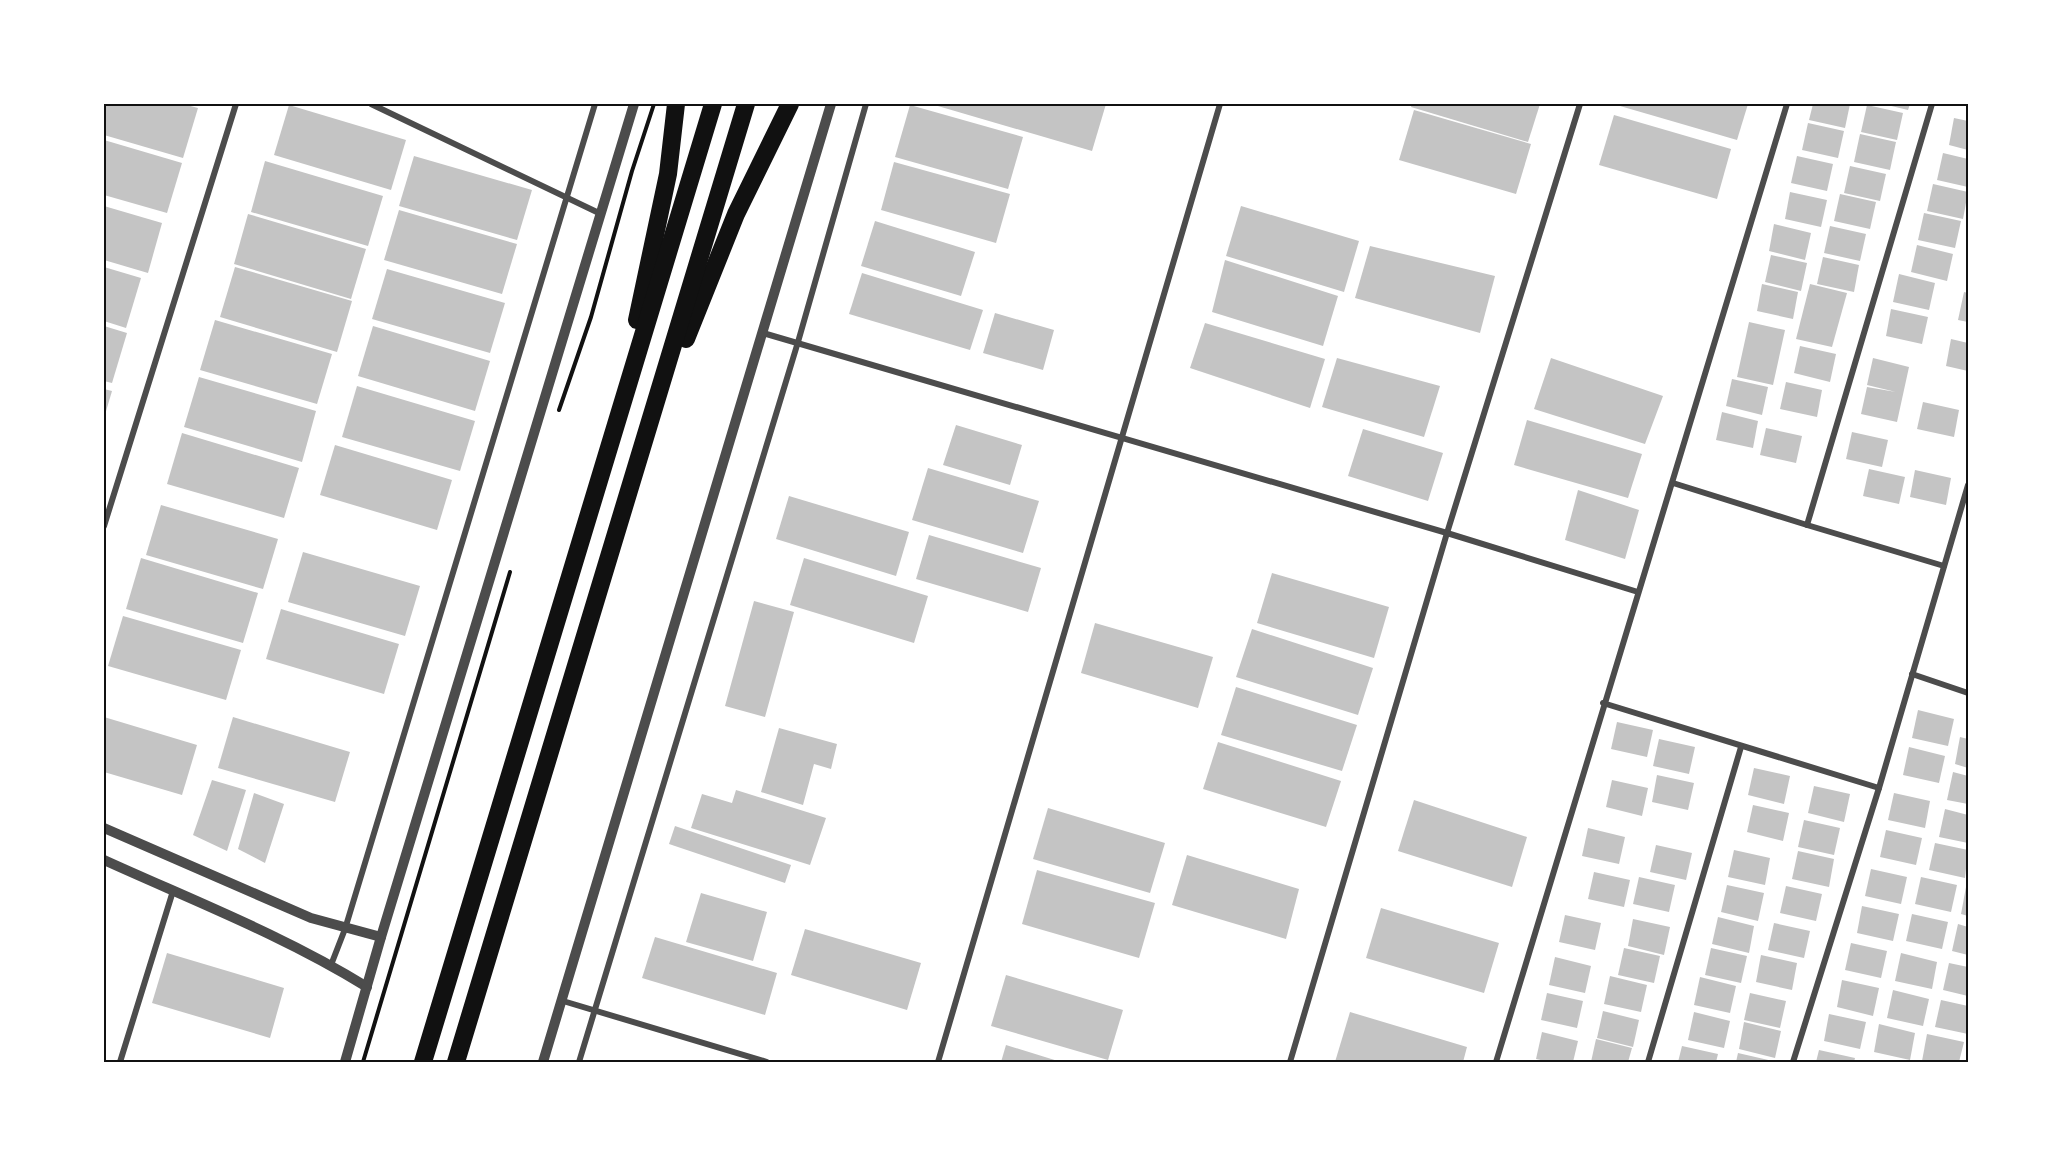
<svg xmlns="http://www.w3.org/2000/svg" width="2072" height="1166" viewBox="0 0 2072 1166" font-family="'Nunito Sans',sans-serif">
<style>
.building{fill:#c4c4c4}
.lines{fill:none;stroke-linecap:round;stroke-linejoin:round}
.path{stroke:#111;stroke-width:4}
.minor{stroke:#4c4c4c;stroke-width:6}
.tertiary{stroke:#4c4c4c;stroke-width:10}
.motorway{stroke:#111;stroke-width:18}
.neatline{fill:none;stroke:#111;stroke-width:2}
</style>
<rect width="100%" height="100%" fill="#fff"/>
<g class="building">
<path d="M104 104H183L198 108 183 158 104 135Z"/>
<path d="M931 104H1106L1092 151Z"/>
<path d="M1412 104H1540L1528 142 1411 107Z"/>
<path d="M1620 104H1748L1737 140 1620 106Z"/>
<path d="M1813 104H1850L1845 128 1809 120Z"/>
<path d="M1883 104H1910L1908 110Z"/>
<path d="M289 105 406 140 391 190 274 155Z"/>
<path d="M910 105 1023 137 1008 189 895 157Z"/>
<path d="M1867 105 1903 113 1897 140 1861 132Z"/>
<path d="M1414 110 1531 144 1516 194 1399 160Z"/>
<path d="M1614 115 1731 149 1717 199 1599 165Z"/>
<path d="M1954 118 1968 121V150L1949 145Z"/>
<path d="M1808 123 1844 131 1838 158 1802 150Z"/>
<path d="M1860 134 1896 142 1890 170 1854 162Z"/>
<path d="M104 140 182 163 167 213 104 195Z"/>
<path d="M1943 153 1968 159V187L1937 180Z"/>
<path d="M414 156 532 190 517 240 399 206Z"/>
<path d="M1797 156 1833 164 1827 191 1791 183Z"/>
<path d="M265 161 383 196 368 246 251 212Z"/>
<path d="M894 162 1010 194 996 243 881 210Z"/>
<path d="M1850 166 1886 174 1880 201 1844 193Z"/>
<path d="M1933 184 1968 192 1963 219 1927 211Z"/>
<path d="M1790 192 1827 200 1821 227 1785 219Z"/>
<path d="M1840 194 1876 202 1870 229 1834 221Z"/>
<path d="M104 206 162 223 148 273 104 260Z"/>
<path d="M1241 206 1359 241 1344 292 1226 256Z"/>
<path d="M399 210 517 244 502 294 384 260Z"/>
<path d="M1924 213 1961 221 1955 248 1918 240Z"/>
<path d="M248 214 366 249 351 299 234 264Z"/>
<path d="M875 221 975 252 961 296 861 266Z"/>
<path d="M1774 224 1811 233 1805 260 1769 251Z"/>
<path d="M1830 226 1866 234 1860 261 1824 253Z"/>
<path d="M1917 245 1953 254 1947 281 1911 272Z"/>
<path d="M1370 246 1495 276 1480 333 1355 298Z"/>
<path d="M1771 255 1807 263 1801 291 1765 282Z"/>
<path d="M1823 257 1859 265 1854 292 1817 284Z"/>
<path d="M1225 260 1338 296 1323 346 1212 312Z"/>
<path d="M104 267 141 278 126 328 104 321Z"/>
<path d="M235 267 352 301 337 352 220 317Z"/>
<path d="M387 269 505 303 490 353 372 319Z"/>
<path d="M862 273 983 310 970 350 849 314Z"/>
<path d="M1899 274 1935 283 1929 310 1893 302Z"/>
<path d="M1762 284 1798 292 1793 319 1757 311Z"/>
<path d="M1810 284 1847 293 1832 347 1796 339Z"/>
<path d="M1964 292 1968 293V322L1958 320Z"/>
<path d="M1891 309 1928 317 1922 344 1886 336Z"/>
<path d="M995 313 1054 330 1043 370 983 353Z"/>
<path d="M215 320 332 354 317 404 200 370Z"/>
<path d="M1749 322 1785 330 1773 385 1737 377Z"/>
<path d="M1205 323 1325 359 1310 408 1190 368Z"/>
<path d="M104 326 127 333 112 383 104 381Z"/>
<path d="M373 326 490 361 475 411 358 376Z"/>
<path d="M1951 339 1968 343V371L1946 366Z"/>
<path d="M1800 346 1836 354 1830 382 1794 373Z"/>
<path d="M1337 358 1440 386 1424 437 1322 407Z"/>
<path d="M1551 358 1663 396 1645 444 1534 409Z"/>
<path d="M1873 358 1909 367 1897 422 1861 414 1867 387 1896 392 1867 385Z"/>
<path d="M199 377 316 411 302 462 184 427Z"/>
<path d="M1732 379 1768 387 1762 415 1726 406Z"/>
<path d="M1786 382 1822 390 1817 417 1780 409Z"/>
<path d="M357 386 475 421 460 471 342 437Z"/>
<path d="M104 389 112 391 104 418Z"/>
<path d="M1923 402 1959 410 1954 437 1917 429Z"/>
<path d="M1722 412 1758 421 1753 448 1716 440Z"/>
<path d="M1527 420 1642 454 1628 498 1514 465Z"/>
<path d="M956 425 1022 445 1010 485 943 465Z"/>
<path d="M1766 428 1802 436 1796 463 1760 455Z"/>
<path d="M1363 429 1443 453 1428 501 1348 476Z"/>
<path d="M1852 432 1888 440 1882 467 1846 459Z"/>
<path d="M182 433 299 468 284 518 167 484Z"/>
<path d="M335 445 452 480 437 530 320 495Z"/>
<path d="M928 468 1039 501 1023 553 912 520Z"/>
<path d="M1869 469 1905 477 1899 504 1863 496Z"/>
<path d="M1915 470 1951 478 1946 505 1910 497Z"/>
<path d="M1578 490 1639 510 1625 559 1565 540Z"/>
<path d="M789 496 909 532 896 576 776 539Z"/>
<path d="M161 505 278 539 263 589 146 555Z"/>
<path d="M929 535 1041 568 1028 612 916 579Z"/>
<path d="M303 552 420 586 405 636 288 602Z"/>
<path d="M141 558 258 593 243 643 126 609Z"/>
<path d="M804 558 928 596 914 643 790 605Z"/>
<path d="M1272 573 1389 607 1374 658 1257 623Z"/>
<path d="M754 601 794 612 765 717 725 706Z"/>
<path d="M281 609 399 644 384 694 266 659Z"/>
<path d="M123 616 241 650 226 700 108 666Z"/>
<path d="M1095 623 1213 657 1198 708 1081 673Z"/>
<path d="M1252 629 1373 668 1358 715 1236 677Z"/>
<path d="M1236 687 1357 725 1342 771 1221 735Z"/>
<path d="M1918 710 1954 719 1948 746 1912 738Z"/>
<path d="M104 717 197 745 182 795 104 772Z"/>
<path d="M233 717 350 752 335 802 218 768Z"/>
<path d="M1617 722 1653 730 1647 757 1611 749Z"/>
<path d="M779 728 837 744 831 769 814 764 803 805 761 792Z"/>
<path d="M1960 737 1968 739V768L1955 764Z"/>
<path d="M1659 739 1695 747 1689 774 1653 766Z"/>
<path d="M1218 742 1341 781 1326 827 1203 789Z"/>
<path d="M1909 747 1945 756 1939 783 1903 775Z"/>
<path d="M1754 768 1790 776 1784 804 1748 795Z"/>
<path d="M1953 772 1968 776V804L1947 800Z"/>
<path d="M1657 775 1694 783 1688 810 1652 802Z"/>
<path d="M212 780 246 790 227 851 193 835Z"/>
<path d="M1612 780 1648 788 1642 816 1606 807Z"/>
<path d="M1814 786 1850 794 1844 822 1808 813Z"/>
<path d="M736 790 826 818 810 865 691 828 702 794 732 803Z"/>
<path d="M254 793 284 804 265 863 238 849Z"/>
<path d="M1894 793 1930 801 1925 828 1888 820Z"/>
<path d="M1414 800 1527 837 1512 887 1398 851Z"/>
<path d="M1753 805 1789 813 1783 841 1747 832Z"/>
<path d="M1048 808 1165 843 1150 893 1033 859Z"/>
<path d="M1945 809 1968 815V843L1939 837Z"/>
<path d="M1804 820 1840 828 1834 855 1798 847Z"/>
<path d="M675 826 791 865 785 883 669 844Z"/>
<path d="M1588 828 1625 837 1619 864 1582 856Z"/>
<path d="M1886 830 1922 838 1916 865 1880 857Z"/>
<path d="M1935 843 1968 850 1965 878 1929 870Z"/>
<path d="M1656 845 1692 853 1686 880 1650 872Z"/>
<path d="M1734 850 1770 858 1765 885 1728 877Z"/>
<path d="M1798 851 1834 859 1829 887 1792 879Z"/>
<path d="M1187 855 1299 889 1286 939 1172 905Z"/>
<path d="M1871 869 1907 877 1901 904 1865 896Z"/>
<path d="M1037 870 1155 903 1139 958 1022 924Z"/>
<path d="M1594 872 1630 880 1624 907 1588 899Z"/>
<path d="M1639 877 1675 885 1669 912 1633 904Z"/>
<path d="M1921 877 1957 885 1951 912 1915 904Z"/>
<path d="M1727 885 1764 893 1758 921 1721 912Z"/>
<path d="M1786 886 1822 894 1816 921 1780 913Z"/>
<path d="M1966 887 1968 888V916L1961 914Z"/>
<path d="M701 893 767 912 753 961 686 942Z"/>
<path d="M1862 906 1899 914 1893 941 1857 933Z"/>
<path d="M1381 908 1499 943 1484 993 1366 958Z"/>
<path d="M1912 914 1948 922 1942 949 1906 941Z"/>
<path d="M1565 915 1601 923 1595 950 1559 942Z"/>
<path d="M1718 917 1754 926 1749 953 1712 944Z"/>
<path d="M1633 919 1670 927 1664 955 1628 946Z"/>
<path d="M1774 923 1810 931 1804 958 1768 950Z"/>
<path d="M1958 924 1968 927V955L1952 951Z"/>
<path d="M805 929 921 963 907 1010 791 975Z"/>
<path d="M655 937 777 973 765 1015 642 978Z"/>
<path d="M1851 943 1887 951 1881 978 1845 970Z"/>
<path d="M1624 948 1660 956 1654 983 1618 975Z"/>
<path d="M1711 948 1747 956 1741 983 1705 975Z"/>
<path d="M167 953 284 988 270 1038 152 1003Z"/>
<path d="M1901 953 1937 962 1932 989 1895 981Z"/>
<path d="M1761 955 1797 963 1792 990 1756 982Z"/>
<path d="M1555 957 1591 966 1585 993 1549 985Z"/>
<path d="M1949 963 1968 967V996L1943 990Z"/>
<path d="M1006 975 1123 1010 1108 1060 991 1026Z"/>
<path d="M1610 976 1647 985 1641 1012 1604 1004Z"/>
<path d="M1700 977 1736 986 1730 1013 1694 1005Z"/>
<path d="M1842 980 1879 988 1873 1016 1837 1007Z"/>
<path d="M1893 990 1929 999 1923 1026 1887 1018Z"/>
<path d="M1547 993 1583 1001 1577 1028 1541 1020Z"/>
<path d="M1750 993 1786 1001 1780 1028 1744 1020Z"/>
<path d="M1941 1000 1968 1006V1034L1935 1027Z"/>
<path d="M1603 1011 1639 1020 1633 1047 1597 1038Z"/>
<path d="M1350 1012 1467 1047 1463 1062H1335Z"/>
<path d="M1694 1012 1730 1021 1724 1048 1688 1040Z"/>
<path d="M1829 1014 1866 1022 1860 1049 1824 1041Z"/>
<path d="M1744 1022 1781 1031 1775 1058 1739 1049Z"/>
<path d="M1879 1024 1915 1033 1910 1060 1874 1052Z"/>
<path d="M1542 1032 1578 1041 1573 1062H1550L1536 1059Z"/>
<path d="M1927 1034 1964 1042 1959 1062 1922 1061Z"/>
<path d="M1596 1039 1632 1048 1628 1062H1591Z"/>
<path d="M1006 1045 1061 1062H1001Z"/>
<path d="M1682 1046 1718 1054 1716 1062H1678Z"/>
<path d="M1819 1050 1855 1058 1854 1062H1816Z"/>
<path d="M1738 1053 1777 1062H1736Z"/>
</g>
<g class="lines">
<g class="path">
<path d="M559 410 591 317 632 171 654 104"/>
<path d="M363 1062 510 572"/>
</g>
<g class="minor">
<path d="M371 104 601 214"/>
<path d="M763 333 1447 533 1638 592"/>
<path d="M1673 483 1807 525 1944 566"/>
<path d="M1807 525 1932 104"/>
<path d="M104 526 236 104"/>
<path d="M1912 674 1968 693"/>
<path d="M1603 703 1879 788"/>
<path d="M331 965 345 929 595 104"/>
<path d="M563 1001 767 1062"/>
<path d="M120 1062 173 891"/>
<path d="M579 1062 798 342 866 104"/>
<path d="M938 1062 1220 104"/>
<path d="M1290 1062 1447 533 1580 104"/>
<path d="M1496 1062 1787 104"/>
<path d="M1648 1062 1741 747"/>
<path d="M1793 1062 1879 788 1968 485"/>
</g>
<g class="tertiary">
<path d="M104 828 311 918 381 937"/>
<path d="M104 860C192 900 285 936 367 987"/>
<path d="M345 1062 381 937 634 104"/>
<path d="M543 1062 831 104"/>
</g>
<g class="motorway">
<path d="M637 320 668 174 676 104"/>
<path d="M686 339 736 214 790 104"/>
<path d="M423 1062 713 104"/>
<path d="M456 1062 746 104"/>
</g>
</g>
<rect width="2072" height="1166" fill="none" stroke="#ffffff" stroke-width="210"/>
<rect x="105" y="105" width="1862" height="956" class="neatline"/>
</svg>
